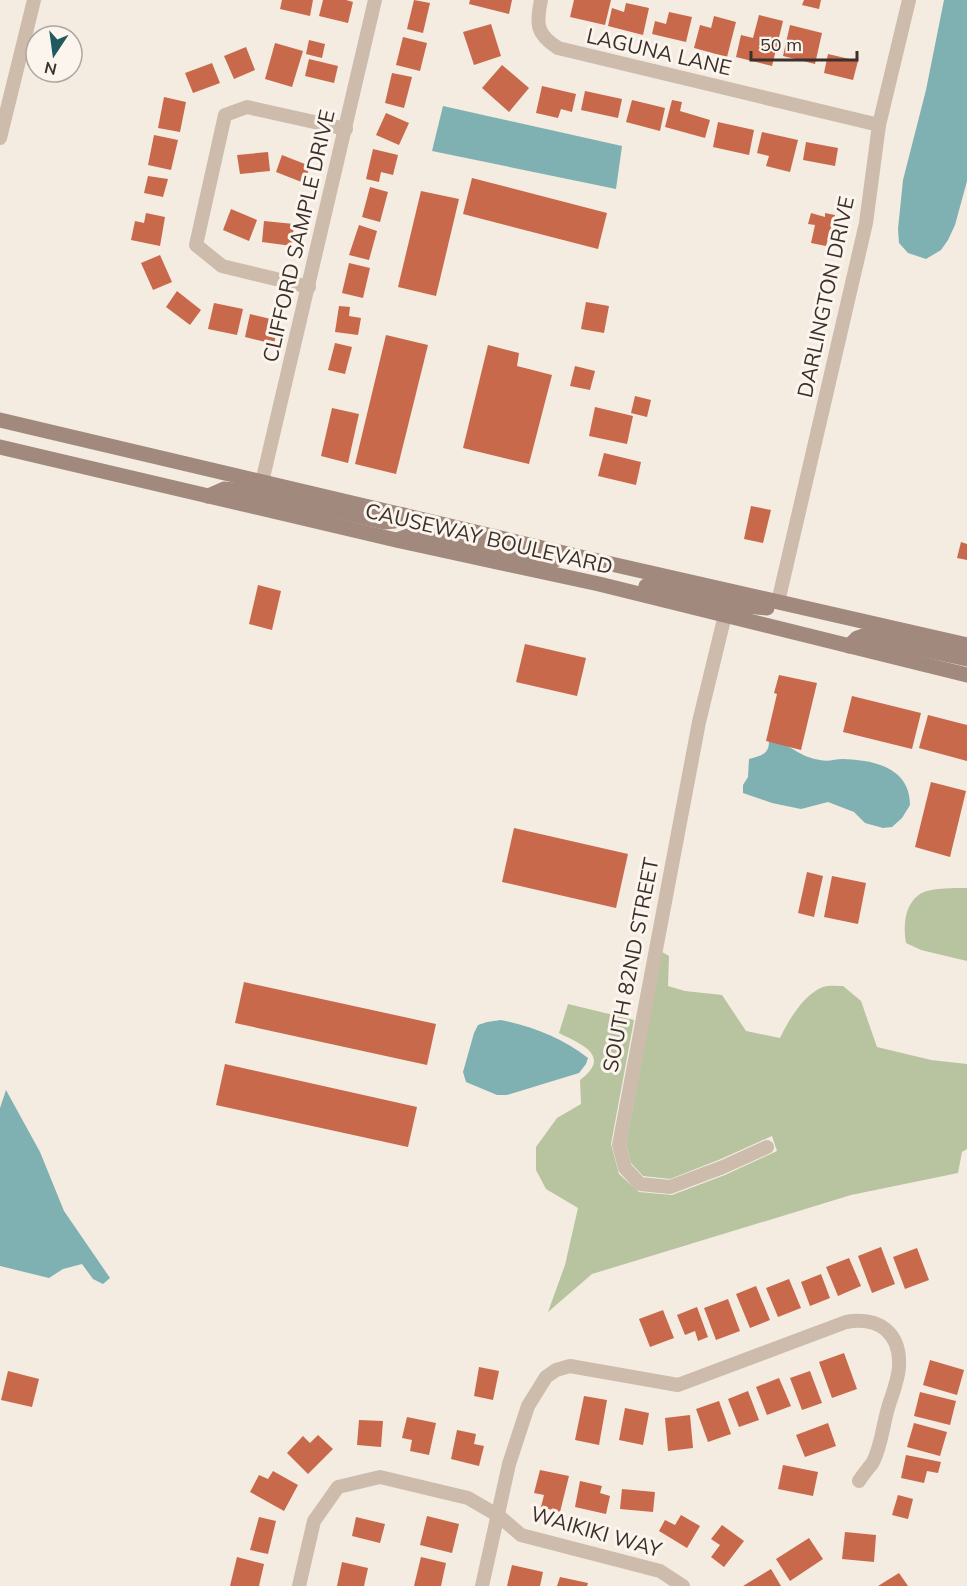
<svg xmlns="http://www.w3.org/2000/svg" width="967" height="1586" viewBox="0 0 967 1586" font-family="Mulish,sans-serif">
<style>
.green{fill:#b8c4a0}
.water{fill:#7fb0b2}
.building{fill:#c8694b}
.lines{fill:none;stroke-linecap:round;stroke-linejoin:round}
.minor{stroke:#cdbbac;stroke-width:14}
.secondary{stroke:#a18a7d;stroke-width:15}
.labels{text-anchor:middle;stroke-width:6;stroke-linejoin:round;paint-order:stroke}
.street-label{font-size:21px;fill:#3b302b;stroke:#fbf5ee}
</style>
<rect width="100%" height="100%" fill="#f4ebe1"/>
<g class="green">
<path d="M967 888V961L921 950 906 943C903 926 904 901 924 892 933 888 956 888 967 888Z"/>
<path d="M662 952 669 956 668 986 685 991 722 995 746 1031 780 1038C788 1021 804 994 823 987 829 985 837 986 843 986L861 1001 877 1047 931 1060 967 1064V1149L962 1152 958 1173 851 1195 592 1274 548 1312 565 1265 578 1208 546 1189 536 1170V1147L557 1118 581 1104 580 1080C613 1055 580 1044 559 1033L568 1004 634 1020 611 1144 619 1174 639 1192 672 1195 725 1175 777 1151 772 1136 721 1159 670 1179 643 1176 631 1163 626 1144Z"/>
</g>
<g class="water">
<path d="M944 0H967V181L955 225 948 240 941 250 926 259 908 253 899 243 898 229 903 180 926 90Z"/>
<path d="M443 106 622 146 616 189 432 151Z"/>
<path d="M769 741C776 743 785 744 791 748 803 755 805 757 820 760 829 762 835 759 843 759 875 760 910 768 910 805L902 818 892 827 883 828 865 823 854 812 828 802 801 809 772 803 743 793V785L748 777 749 759C761 755 769 755 769 741Z"/>
<path d="M501 1020C531 1026 563 1038 588 1058L586 1064 579 1073 507 1095H497L466 1082 463 1072 474 1033 478 1025 487 1022Z"/>
<path d="M6 1090 40 1152 64 1211 110 1278 103 1284 93 1279 82 1264 63 1269 49 1278 0 1266V1108Z"/>
</g>
<g class="building">
<path d="M282 0H313L310 16 280 9Z"/>
<path d="M323 0H346L353 2 348 23 319 16Z"/>
<path d="M414 0 430 3 423 33 407 29Z"/>
<path d="M470 0H512L509 14 469 4Z"/>
<path d="M574 0H611L605 25 570 17Z"/>
<path d="M804 0H821L819 9 802 5Z"/>
<path d="M626 3 649 8 643 35 608 26 612 8 624 12Z"/>
<path d="M669 12 692 17 686 42 652 34 655 21 666 24Z"/>
<path d="M759 15 783 21 772 66 736 57 741 35 753 38Z"/>
<path d="M714 16 736 22 727 57 694 48 700 25 711 28Z"/>
<path d="M491 24 501 56 474 65 463 32Z"/>
<path d="M790 25 822 33 815 64 783 56Z"/>
<path d="M403 37 427 43 420 71 396 65Z"/>
<path d="M309 40 325 44 322 58 306 54Z"/>
<path d="M275 43 303 51 292 87 265 79Z"/>
<path d="M246 47 255 70 234 79 224 56Z"/>
<path d="M828 54 858 61 853 80 824 73Z"/>
<path d="M309 59 338 66 334 83 305 76Z"/>
<path d="M212 63 220 83 193 93 185 73Z"/>
<path d="M502 65 529 88 509 112 482 88Z"/>
<path d="M392 73 412 77 404 108 385 103Z"/>
<path d="M542 86 576 94 572 112 561 109 558 118 536 113Z"/>
<path d="M585 91 622 99 618 118 581 110Z"/>
<path d="M164 97 186 102 180 132 158 128Z"/>
<path d="M632 100 665 108 660 131 626 122Z"/>
<path d="M672 100 682 102 680 111 710 120 705 138 665 127Z"/>
<path d="M386 113 409 123 399 145 376 135Z"/>
<path d="M718 122 754 130 749 155 713 147Z"/>
<path d="M762 132 798 140 790 172 766 166 769 156 757 153Z"/>
<path d="M154 135 178 140 171 170 148 165Z"/>
<path d="M806 142 838 148 835 166 803 160Z"/>
<path d="M373 149 398 155 393 175 381 172 379 182 366 179Z"/>
<path d="M268 152 270 171 240 174 237 155Z"/>
<path d="M282 155 310 166 304 183 276 172Z"/>
<path d="M148 176 168 179 163 197 144 193Z"/>
<path d="M472 178 607 213 598 249 463 214Z"/>
<path d="M370 187 388 192 380 222 362 217Z"/>
<path d="M421 191 459 199 436 296 398 287Z"/>
<path d="M231 209 257 220 249 241 223 230Z"/>
<path d="M146 213 165 217 160 246 131 240 135 221 144 223Z"/>
<path d="M811 213 825 217V213L835 215 826 246 811 243 815 225 808 224Z"/>
<path d="M264 221 294 224 292 246 262 242Z"/>
<path d="M359 225 377 231 369 260 349 255Z"/>
<path d="M160 255 172 282 153 290 141 263Z"/>
<path d="M349 263 370 268 363 298 342 293Z"/>
<path d="M177 291 201 310 190 325 166 307Z"/>
<path d="M586 302 609 306 604 333 581 329Z"/>
<path d="M214 303 243 309 237 335 208 329Z"/>
<path d="M339 306 350 307 349 316 361 318 358 335 335 332Z"/>
<path d="M250 314 279 321 274 344 245 337Z"/>
<path d="M386 335 428 345 396 474 355 464Z"/>
<path d="M335 343 352 347 345 374 328 370Z"/>
<path d="M488 345 519 353 517 366 552 375 529 464 463 448Z"/>
<path d="M575 366 595 371 590 390 570 386Z"/>
<path d="M635 396 651 400 647 417 631 413Z"/>
<path d="M595 407 633 416 627 444 589 436Z"/>
<path d="M332 408 359 414 348 463 321 456Z"/>
<path d="M604 453 641 462 636 485 598 476Z"/>
<path d="M751 506 771 510 763 543 744 539Z"/>
<path d="M961 542 967 544V560L957 558Z"/>
<path d="M258 585 281 591 272 630 249 624Z"/>
<path d="M525 644 586 658 577 696 516 682Z"/>
<path d="M779 675 817 683 801 750 766 741 777 694 774 693Z"/>
<path d="M852 696 921 713 912 749 843 732Z"/>
<path d="M928 715 967 725V761L919 748Z"/>
<path d="M931 782 966 791 950 857 915 847Z"/>
<path d="M514 828 628 854 616 908 502 882Z"/>
<path d="M807 872 823 876 814 917 798 913Z"/>
<path d="M832 876 866 883 858 924 824 917Z"/>
<path d="M244 982 436 1024 427 1065 235 1023Z"/>
<path d="M225 1064 417 1107 408 1147 216 1105Z"/>
<path d="M881 1247 895 1284 872 1293 858 1256Z"/>
<path d="M917 1248 929 1280 905 1289 893 1257Z"/>
<path d="M849 1258 861 1286 838 1296 826 1267Z"/>
<path d="M821 1274 830 1298 810 1306 801 1282Z"/>
<path d="M789 1279 801 1308 778 1317 766 1288Z"/>
<path d="M756 1286 770 1320 750 1328 736 1294Z"/>
<path d="M728 1299 740 1331 716 1340 704 1308Z"/>
<path d="M697 1307 708 1337 698 1341 695 1331 685 1335 677 1315Z"/>
<path d="M663 1310 674 1338 650 1347 639 1319Z"/>
<path d="M844 1353 857 1389 832 1398 819 1362Z"/>
<path d="M930 1360 964 1370 957 1395 923 1385Z"/>
<path d="M479 1367 499 1371 493 1400 474 1396Z"/>
<path d="M8 1371 39 1379 32 1407 1 1400Z"/>
<path d="M810 1371 822 1403 802 1410 790 1378Z"/>
<path d="M779 1378 791 1406 767 1415 756 1387Z"/>
<path d="M748 1391 759 1420 739 1427 728 1399Z"/>
<path d="M920 1392 956 1401 950 1425 914 1416Z"/>
<path d="M584 1396 607 1400 599 1445 575 1440Z"/>
<path d="M719 1401 731 1434 708 1442 696 1409Z"/>
<path d="M625 1408 649 1413 643 1445 619 1440Z"/>
<path d="M690 1415 693 1448 668 1451 665 1418Z"/>
<path d="M407 1417 436 1423 429 1455 410 1451 412 1440 402 1438Z"/>
<path d="M359 1420 383 1421 381 1447 357 1445Z"/>
<path d="M828 1423 836 1446 805 1457 796 1435Z"/>
<path d="M914 1423 947 1432 940 1456 907 1447Z"/>
<path d="M457 1430 476 1434 474 1444 484 1446 479 1466 451 1459Z"/>
<path d="M318 1435 333 1449 308 1474 287 1453 303 1436 310 1443Z"/>
<path d="M906 1455 941 1462 938 1473 927 1471 924 1483 901 1478Z"/>
<path d="M783 1465 818 1472 813 1496 778 1489Z"/>
<path d="M540 1470 569 1476 560 1512 541 1507 544 1495 534 1493Z"/>
<path d="M273 1471 298 1485 284 1511 250 1492 259 1475 268 1479Z"/>
<path d="M580 1481 602 1486 600 1493 610 1496 606 1514 575 1507Z"/>
<path d="M622 1489 655 1492 653 1512 620 1509Z"/>
<path d="M898 1495 913 1499 908 1519 892 1515Z"/>
<path d="M681 1515 700 1526 687 1548 659 1531 665 1520 675 1525Z"/>
<path d="M427 1516 459 1524 452 1553 420 1545Z"/>
<path d="M259 1517 276 1521 268 1554 250 1550Z"/>
<path d="M356 1517 385 1524 380 1543 352 1536Z"/>
<path d="M722 1525 744 1541 724 1567 711 1557 720 1545 711 1539Z"/>
<path d="M845 1532 876 1535 874 1562 842 1559Z"/>
<path d="M809 1538 823 1559 790 1581 776 1559Z"/>
<path d="M237 1557 264 1564 259 1586H230Z"/>
<path d="M421 1557 446 1563 441 1586H414Z"/>
<path d="M342 1562 368 1568 364 1586H337Z"/>
<path d="M512 1565 543 1572 540 1586H507Z"/>
<path d="M771 1569 781 1586H743Z"/>
<path d="M899 1573 908 1586H878Z"/>
<path d="M560 1577 588 1583 587 1586H557Z"/>
</g>
<g class="lines">
<g class="minor">
<path d="M541 0C536 24 536 34 558 48L879 125"/>
<path d="M0 138 34 0"/>
<path d="M309 287 222 266 196 245 225 115 247 107 346 129"/>
<path d="M262 482 375 0"/>
<path d="M778 602 866 223 879 125 909 0"/>
<path d="M725 615 699 722 619 1145 625 1168 640 1184 670 1187 723 1167 767 1147"/>
<path d="M299 1586 314 1521 338 1487 380 1477 468 1498 499 1516 521 1535 660 1571 683 1586"/>
<path d="M482 1586 509 1464 528 1406 546 1377 556 1370 570 1366 678 1385 846 1322C879 1316 901 1333 899 1367 898 1381 892 1395 888 1408 883 1425 881 1447 873 1462 869 1468 863 1474 859 1481"/>
</g>
<g class="secondary">
<path d="M0 420 585 558 967 645"/>
<path d="M0 447 396 540 599 584 967 675"/>
<path d="M208 496 224 489 253 492 384 522 395 521 404 515"/>
<path d="M397 540 416 533H428L532 557 555 560"/>
<path d="M646 586 746 606 767 608"/>
<path d="M849 646 857 638 863 636 967 659"/>
</g>
</g>
<g class="labels">
<g class="street-label">
<text transform="translate(659 52) rotate(13)" y="7">LAGUNA LANE</text>
<text transform="translate(299 236) rotate(-77)" y="7">CLIFFORD SAMPLE DRIVE</text>
<text transform="translate(826 297) rotate(-78)" y="7">DARLINGTON DRIVE</text>
<text transform="translate(489 539) rotate(13)" y="7">CAUSEWAY BOULEVARD</text>
<text transform="translate(631 965) rotate(-79)" y="7">SOUTH 82ND STREET</text>
<text transform="translate(596 1532) rotate(16)" y="7">WAIKIKI WAY</text>
</g>
</g>
<g transform="translate(54 54) rotate(193)"><circle r="28" fill="#fbf5ee" stroke="#aea6a0" stroke-width="1.5"/>
<path d="M0-4.5L10 22L0 15L-10 22Z" fill="#1f5a5e"/>
<text y="-9" font-size="16" font-weight="bold" text-anchor="middle" fill="#3b302b">N</text>
</g>
<path d="M751 51v9h106v-9" fill="none" stroke="#3b302b" stroke-width="3"/>
<text x="760" y="51" font-size="18" fill="#3b302b" stroke="#fbf5ee" stroke-width="4.5" paint-order="stroke">50 m</text>
</svg>
